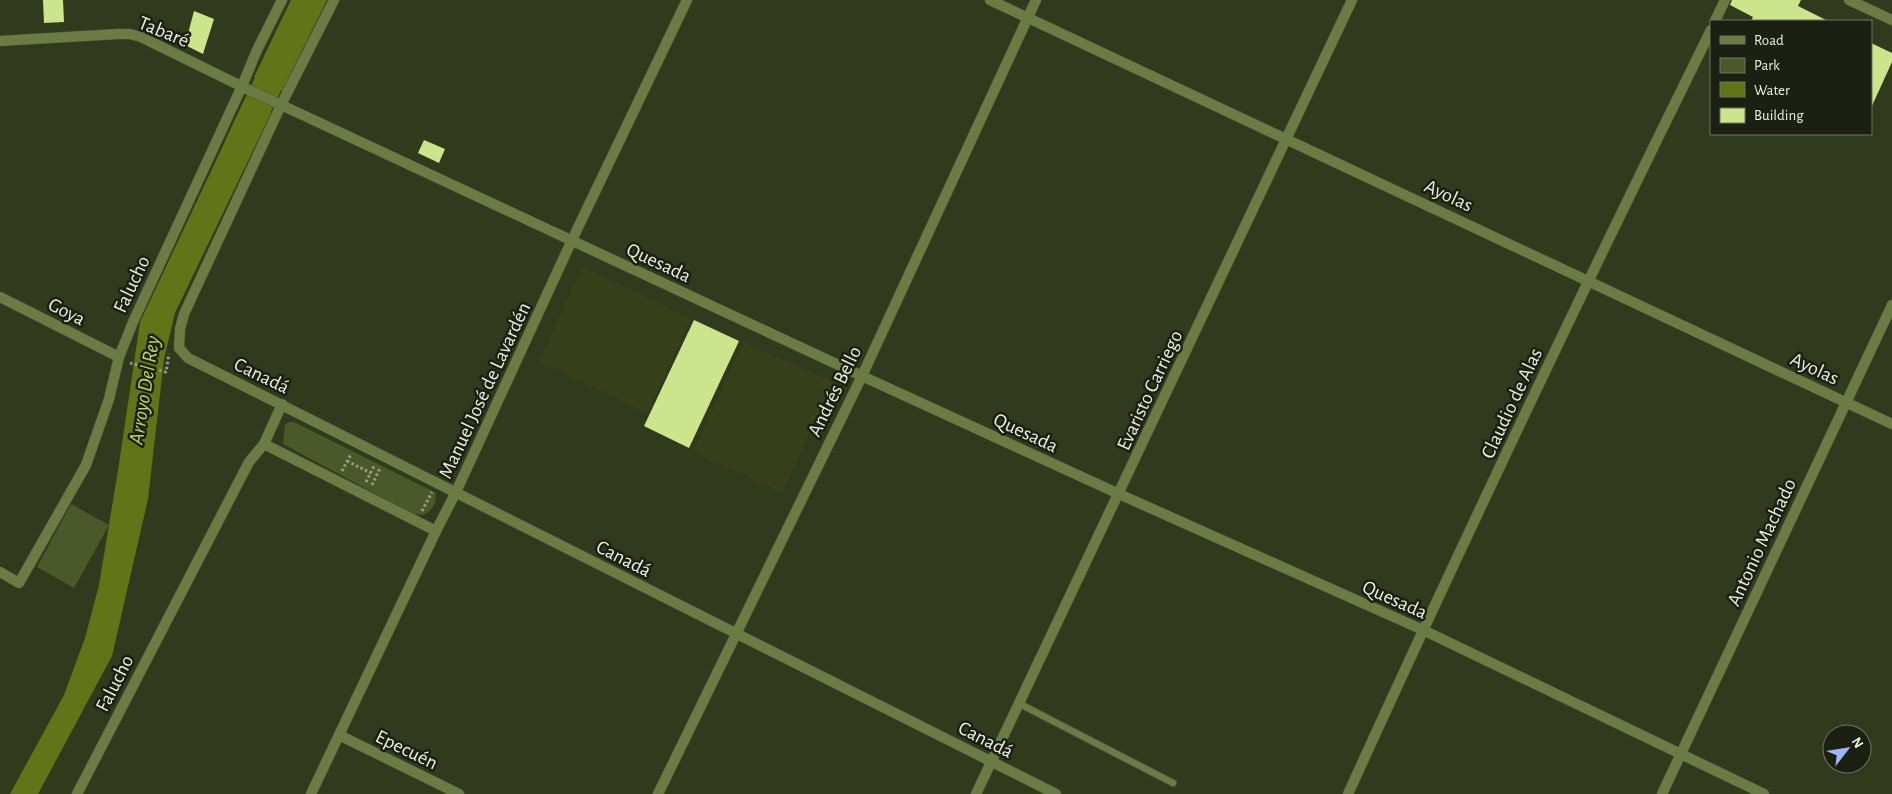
<svg xmlns="http://www.w3.org/2000/svg" width="1892" height="794" viewBox="0 0 1892 794" font-family="'Alegreya Sans',sans-serif">
<style>
.built{fill:#37401b}
.green{fill:#4b5829}
.water{fill:#617518}
.lines{fill:none;stroke-linecap:round;stroke-linejoin:round}
.river{stroke:#617518;stroke-width:29}
.building{fill:#cce58c}
.service-casing{stroke:#4f573c;stroke-width:8}
.minor-casing{stroke:#4f573c;stroke-width:11}
.tertiary-casing{stroke:#4f573c;stroke-width:11}
.path{stroke:#959c85;stroke-width:3;stroke-dasharray:2.5 2.5;stroke-linecap:butt}
.service{stroke:#6c7b44;stroke-width:6}
.minor{stroke:#6c7b44;stroke-width:10}
.tertiary{stroke:#6c7b44;stroke-width:10}
.labels{text-anchor:middle;stroke-width:5;stroke-linejoin:round;paint-order:stroke}
.street-label{font-size:20px;fill:#e9efdd;stroke:#1c2013}
.water-label{font-size:21px;font-style:italic;fill:#bddb67;stroke:#1c2013}
</style>
<rect width="100%" height="100%" fill="#323a1d"/>
<g class="built">
<path d="M582 267 691 318 647 413 539 362Z"/>
<path d="M744 342 833 382 782 493 693 452Z"/>
</g>
<g class="green">
<path d="M290 422H294L436 493C436 504 433 509 424 515L413 514 283 444 285 424Z"/>
<path d="M71 504 109 525 74 588 37 567Z"/>
</g>
<g class="water">
<path d="M291 0H327L282 91 254 77Z"/>
<path d="M244 101 271 113 175 313 164 359 148 499 112 656 38 794H10L64 695 85 638 99 585 119 464 140 322Z"/>
</g>
<g class="lines">
<path class="river" d="M240 143 268 84"/>
</g>
<g class="building">
<path d="M43 0H63L64 22 44 23Z"/>
<path d="M1732 0H1801L1798 6 1828 21H1751L1753 17 1730 5Z"/>
<path d="M194 11 214 19 203 54 185 45Z"/>
<path d="M1871 43 1892 53V62L1871 108Z"/>
<path d="M424 140 445 149 439 163 418 153Z"/>
<path d="M694 320 739 341 689 448 644 426Z"/>
</g>
<g class="lines">
<g class="service-casing">
<path id="service" d="M1020 704 1173 783"/>
</g>
<g class="minor-casing">
<g id="minor">
<path d="M334 0 281 105 184 314 180 329 179 348 188 358 1056 794"/>
<path d="M990 0 1892 424"/>
<path d="M1715 21 1725 0"/>
<path d="M0 297 119 357"/>
<path d="M264 444 436 531"/>
<path d="M0 572 19 583 86 465 109 399 119 357 133 322 242 86 257 50 282 0"/>
<path d="M339 735 459 794"/>
<path d="M77 794 249 462 264 444 282 404"/>
<path d="M311 794 436 531 456 492 572 240 687 0"/>
<path d="M658 794 862 376"/>
<path d="M976 794 1352 0"/>
<path d="M1348 794C1465 537 1586 283 1711 30"/>
<path d="M1662 794 1892 305"/>
</g>
</g>
<g class="tertiary-casing">
<g id="tertiary">
<path d="M1849 0 1892 20"/>
<path d="M0 41 118 34H130L141 37 247 89 862 376 1119 494 1423 630 1764 794"/>
<path d="M862 376 1036 0"/>
</g>
</g>
<g class="path">
<path d="M130 363 166 372 169 354"/>
<path d="M347 461 371 473"/>
<path d="M342 471 351 454"/>
<path d="M366 482 374 466"/>
<path d="M372 485 380 468"/>
<path d="M422 511 432 492"/>
</g>
<use href="#service" class="service"/>
<use href="#minor" class="minor"/>
<use href="#tertiary" class="tertiary"/>
</g>
<g class="labels">
<g class="street-label">
<text transform="translate(164 31) rotate(22)" y="7">Tabaré</text>
<text transform="translate(1449 195) rotate(25)" y="7">Ayolas</text>
<text transform="translate(659 262) rotate(25)" y="7">Quesada</text>
<text transform="translate(131 284) rotate(-65)" y="7">Falucho</text>
<text transform="translate(67 311) rotate(27)" y="7">Goya</text>
<text transform="translate(1815 368) rotate(25)" y="7">Ayolas</text>
<text transform="translate(262 375) rotate(26)" y="7">Canadá</text>
<text transform="translate(484 390) rotate(-65)" y="7">Manuel José de Lavardén</text>
<text transform="translate(1149 390) rotate(-65)" y="7">Evaristo Carriego</text>
<text transform="translate(834 391) rotate(-64)" y="7">Andrés Bello</text>
<text transform="translate(1511 403) rotate(-65)" y="7">Claudio de Alas</text>
<text transform="translate(1026 432) rotate(25)" y="7">Quesada</text>
<text transform="translate(1761 542) rotate(-65)" y="7">Antonio Machado</text>
<text transform="translate(624 558) rotate(27)" y="7">Canadá</text>
<text transform="translate(1395 599) rotate(24)" y="7">Quesada</text>
<text transform="translate(114 683) rotate(-63)" y="7">Falucho</text>
<text transform="translate(986 739) rotate(27)" y="7">Canadá</text>
<text transform="translate(407 749) rotate(26)" y="7">Epecuén</text>
</g>
<g class="water-label">
<text transform="translate(144 390) rotate(-81)" y="7">Arroyo Del Rey</text>
</g>
</g>
<rect x="1710" y="20" width="162" height="115" fill="#1c2013" stroke="#6e7364"/>
<rect x="1720" y="36" width="25" height="8" fill="#6c7b44" stroke="#6e7364"/>
<text x="1754" y="45" font-size="15" fill="#e9efdd">Road</text>
<rect x="1720" y="58" width="25" height="15" fill="#4b5829" stroke="#6e7364"/>
<text x="1754" y="70" font-size="15" fill="#e9efdd">Park</text>
<rect x="1720" y="82" width="25" height="15" fill="#617518" stroke="#6e7364"/>
<text x="1754" y="95" font-size="15" fill="#e9efdd">Water</text>
<rect x="1720" y="108" width="25" height="15" fill="#cce58c" stroke="#6e7364"/>
<text x="1754" y="120" font-size="15" fill="#e9efdd">Building</text>
<g transform="translate(1847 749) rotate(59)"><circle r="24" fill="#1c2013" stroke="#6e7364"/>
<path d="M0-4L9 19L0 12L-9 19Z" fill="#9fb3fd"/>
<text y="-8" font-size="14" font-weight="bold" text-anchor="middle" fill="#e9efdd">N</text>
</g>
</svg>
